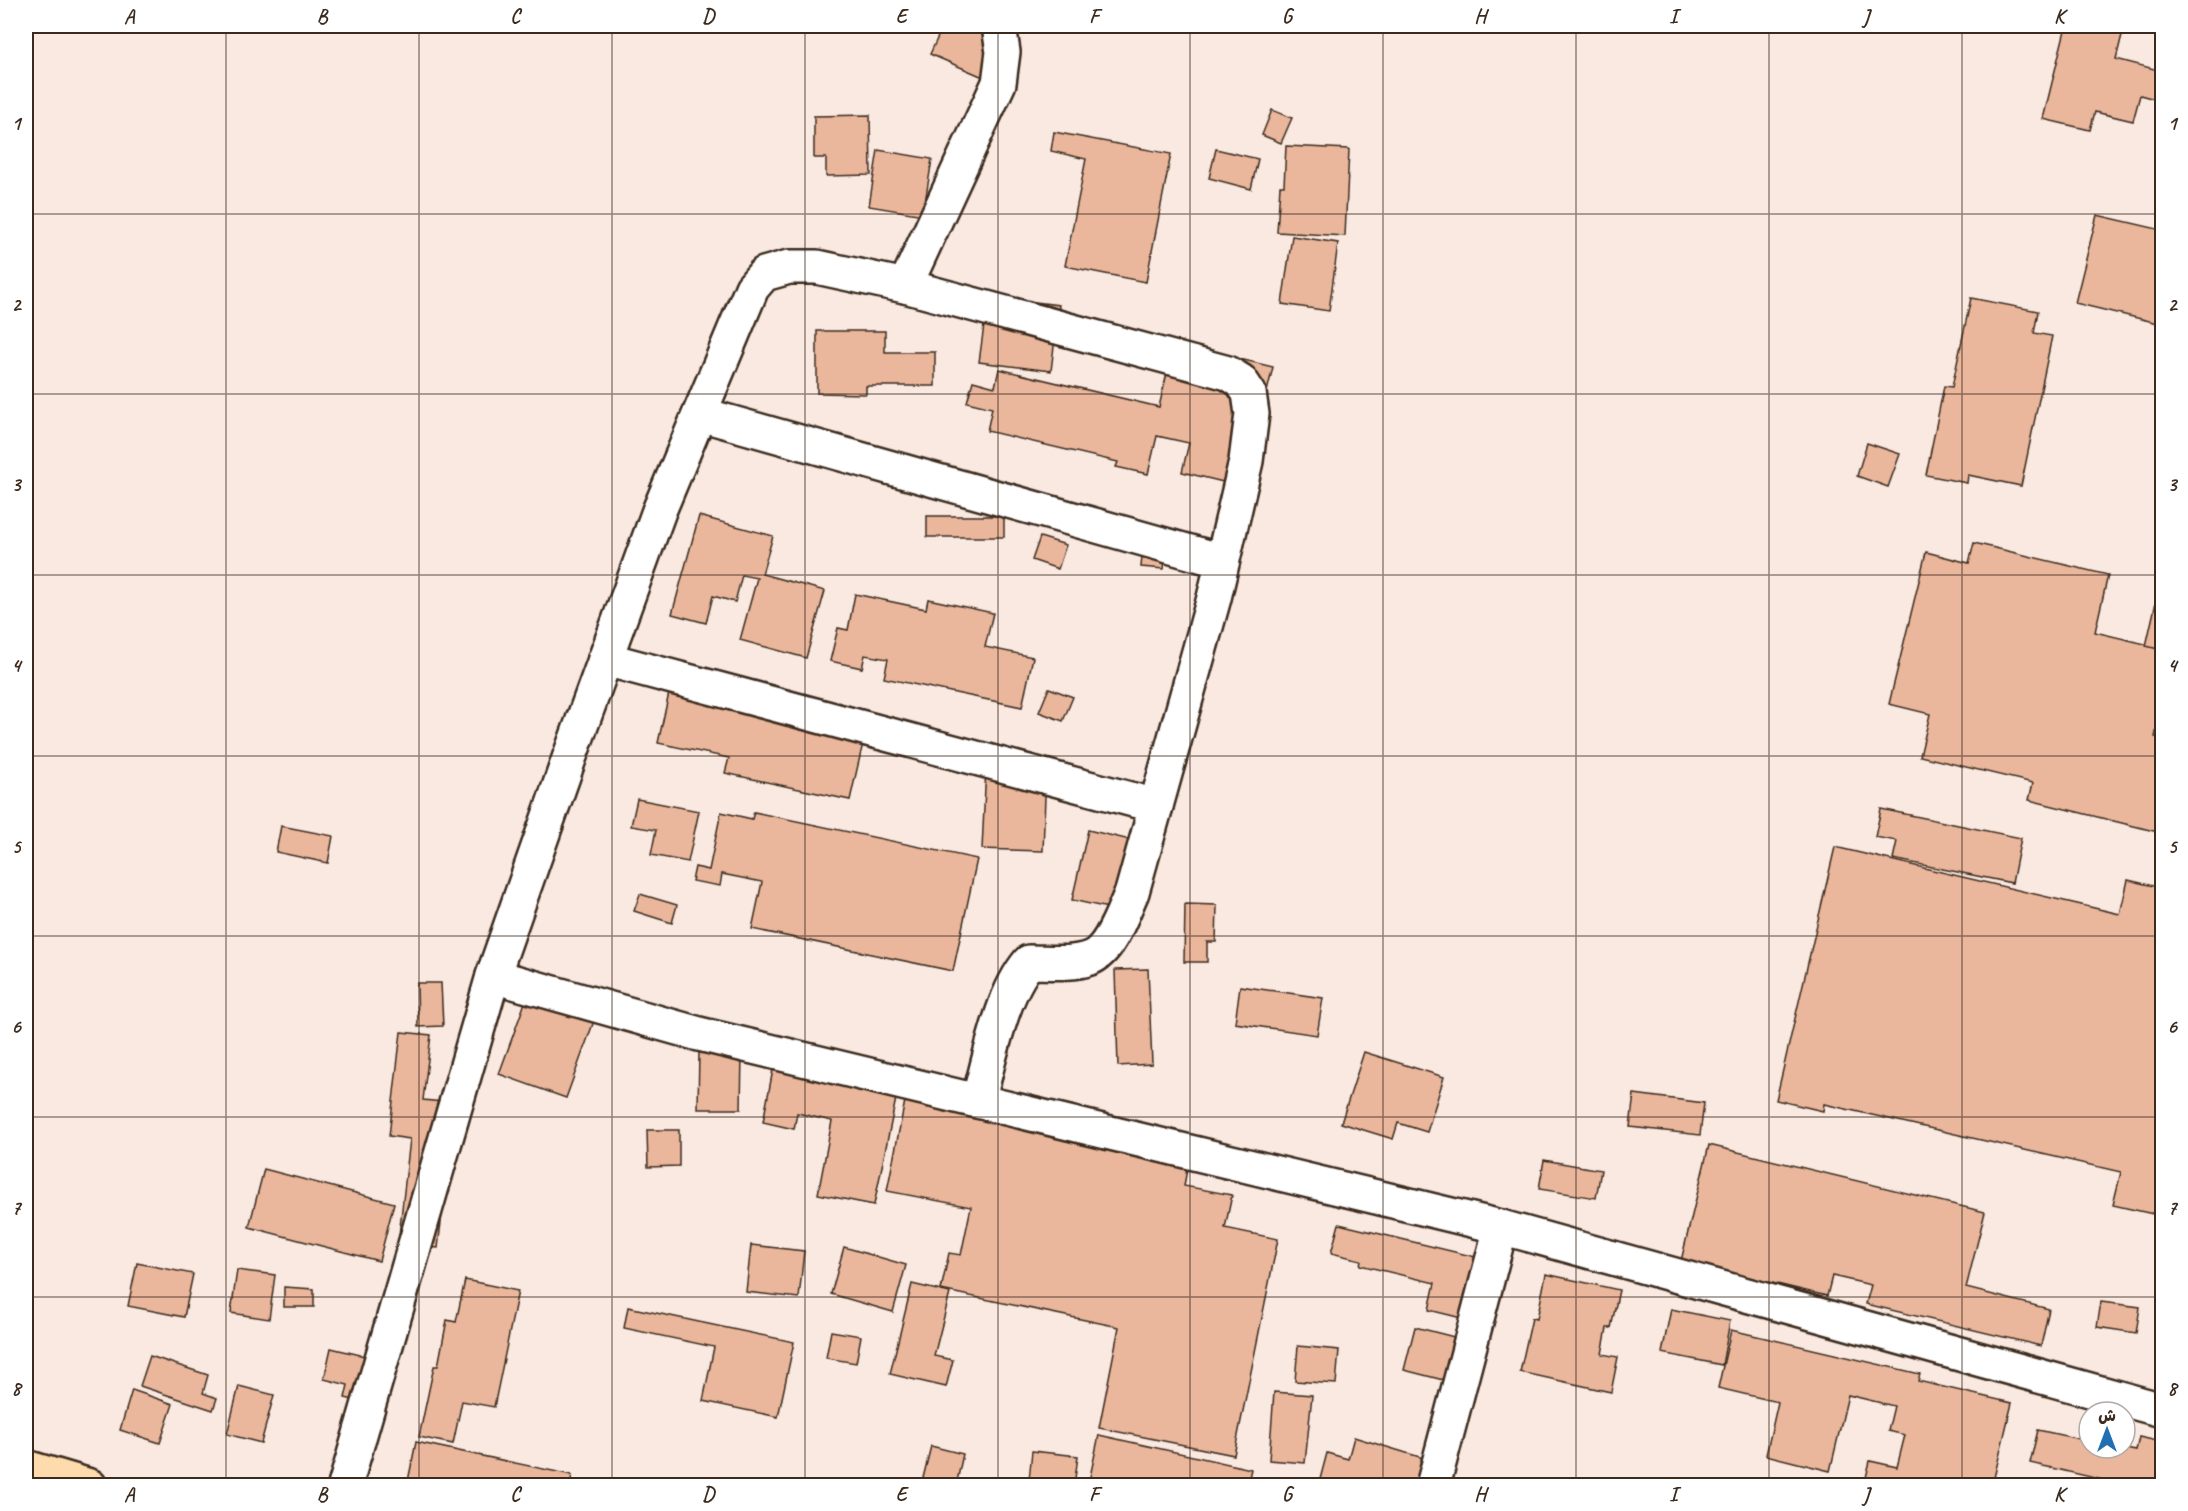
<svg xmlns="http://www.w3.org/2000/svg" width="2188" height="1511" viewBox="0 0 2188 1511" font-family="Caveat,'Playpen Sans Arabic',sans-serif">
<style>
.building{fill:#eab79c;stroke:#3b2a1e;stroke-width:1.5}
.lines{fill:none;stroke-linecap:round;stroke-linejoin:round}
.street-casing{stroke:#3b2a1e;stroke-width:38}
.primary-casing{stroke:#3b2a1e;stroke-width:38}
.street{stroke:#fff;stroke-width:33}
.primary{stroke:#fedbac;stroke-width:33}
.grid{fill:none;stroke:#3b2a1e;stroke-width:1.5;stroke-opacity:0.55}
.neatline{fill:none;stroke:#3b2a1e;stroke-width:2}
.grid-label{font-size:20px;text-anchor:middle;font-weight:bold;fill:#3b2a1e}
</style>
<rect width="100%" height="100%" fill="#f9e9e1"/>
<filter id="ink" filterUnits="userSpaceOnUse"><feTurbulence type="fractalNoise" baseFrequency=".0167" numOctaves="2"/><feDisplacementMap in="SourceGraphic" scale="12" xChannelSelector="R" yChannelSelector="G"/><feConvolveMatrix kernelMatrix="1 2 1 2 8 2 1 2 1" color-interpolation-filters="sRGB"/></filter>
<g filter="url(#ink)">
<g class="building">
<path d="M943 26H1022L997 83 930 54Z"/>
<path d="M2066 26H2101L2123 31 2116 59 2162 71V101L2140 95 2133 121 2095 112 2090 130 2043 119Z"/>
<path d="M1272 110 1292 118 1281 143 1262 135Z"/>
<path d="M870 115 871 175 826 176V158H814V116Z"/>
<path d="M1054 132 1171 154 1146 282 1065 266 1086 159 1051 151Z"/>
<path d="M1286 146 1349 149 1345 236 1277 232 1280 186H1284Z"/>
<path d="M1216 149 1258 159 1251 189 1209 178Z"/>
<path d="M878 150 932 159 923 215 869 206Z"/>
<path d="M2097 215 2162 230V324L2075 303Z"/>
<path d="M1292 236 1338 243 1329 311 1282 304Z"/>
<path d="M988 296 1059 305 1051 371 979 362Z"/>
<path d="M1971 298 2038 311 2034 333 2052 336 2021 486 1968 475 1967 483 1926 475 1944 386 1952 387Z"/>
<path d="M817 331H885V352H935V386H866V394L817 393Z"/>
<path d="M1174 343 1273 367 1244 487 1182 472 1189 443 1157 436 1148 474 1116 467 1118 462 987 431 992 408 967 402 973 381 995 387 999 369 1159 407Z"/>
<path d="M1867 443 1900 454 1888 487 1857 476Z"/>
<path d="M699 516 773 536 762 574 825 591 806 658 740 640 757 578 742 575 735 602 713 596 706 623 672 614Z"/>
<rect x="927" y="516" width="77" height="21"/>
<path d="M1145 526 1168 529 1164 569 1141 567Z"/>
<path d="M1040 537 1066 545 1058 569 1032 560Z"/>
<path d="M1974 543 2108 575 2095 632 2162 648V706L2155 737 2162 739V833L2029 800 2033 783 1920 756 1930 714 1889 704 1926 552 1969 563Z"/>
<path d="M855 594 926 609 928 599 993 613 985 647 1033 657 1022 707 884 678 888 659 865 655 862 668 830 661 838 628 848 630Z"/>
<path d="M2156 602 2162 603V650L2146 646Z"/>
<path d="M673 675 869 717 850 800 725 773 729 758 658 743Z"/>
<path d="M1049 688 1073 697 1063 721 1039 712Z"/>
<path d="M986 767 1046 769 1043 851 982 849Z"/>
<path d="M637 799 699 811 688 862 651 855 656 830 631 826Z"/>
<path d="M1881 809 2021 838 2012 883 1893 859 1897 841 1875 837Z"/>
<path d="M721 812 752 819 754 812 977 859 953 971 752 929 762 882 722 874 720 886 692 881 695 867 709 870Z"/>
<path d="M281 826 333 836 328 863 276 852Z"/>
<path d="M1088 830 1147 844 1131 913 1072 900Z"/>
<path d="M1835 847 2120 914 2128 880 2162 888V1216L2113 1205 2121 1172 1824 1104 1823 1111 1776 1100Z"/>
<path d="M640 894 677 905 672 923 634 911Z"/>
<path d="M1185 904 1217 905 1216 942H1207V962H1184Z"/>
<path d="M1148 969 1152 1064 1118 1066 1115 970Z"/>
<path d="M417 983H441L443 1026 418 1027Z"/>
<path d="M531 986 598 1010 566 1098 499 1074Z"/>
<path d="M1240 986 1323 998 1317 1035 1235 1023Z"/>
<path d="M401 1032 431 1035 423 1100 443 1102 446 1180 438 1248 398 1244 410 1139 389 1136Z"/>
<path d="M699 1052 742 1053 741 1109H698Z"/>
<path d="M1364 1052 1444 1077 1427 1132 1398 1123 1393 1139 1341 1123Z"/>
<path d="M775 1059 899 1084 874 1205 818 1194 832 1121 797 1113 794 1129 763 1122Z"/>
<path d="M1634 1094 1704 1103 1700 1135 1630 1127Z"/>
<path d="M905 1101 1189 1158 1184 1186 1232 1195 1225 1228 1278 1239 1234 1455 1099 1428 1119 1327 941 1290 949 1253 961 1255 971 1207 887 1191Z"/>
<path d="M647 1130H679V1166L648 1167Z"/>
<path d="M1709 1145 1985 1212 1966 1288 2049 1309 2041 1346 1866 1304 1871 1285 1832 1276 1827 1296 1681 1261Z"/>
<path d="M1544 1160 1601 1170 1596 1198 1539 1189Z"/>
<path d="M264 1169 394 1203 379 1261 249 1227Z"/>
<path d="M1339 1224 1488 1260 1474 1321 1429 1310 1435 1283 1360 1265 1361 1260 1331 1253Z"/>
<path d="M751 1245 804 1251 799 1298 746 1292Z"/>
<path d="M844 1247 906 1265 893 1312 831 1294Z"/>
<path d="M137 1263 193 1274 184 1317 128 1306Z"/>
<path d="M237 1270 275 1275 269 1319 231 1313Z"/>
<path d="M1546 1274 1619 1290 1611 1328H1607L1602 1354 1618 1357 1611 1392 1520 1372 1532 1318 1537 1319Z"/>
<path d="M465 1280 518 1291 494 1407 462 1401 453 1444 419 1437 434 1366H438L447 1320 456 1322Z"/>
<path d="M912 1284 950 1293 934 1356 953 1360 946 1387 890 1374Z"/>
<path d="M284 1287 314 1289V1307H284Z"/>
<path d="M2101 1302 2140 1307 2136 1333 2097 1327Z"/>
<path d="M628 1307 794 1342 778 1417 703 1401 714 1347 624 1328Z"/>
<path d="M1671 1309 1730 1321 1722 1365 1662 1353Z"/>
<path d="M1415 1327 1470 1341 1459 1384 1404 1370Z"/>
<path d="M1731 1330 1920 1374 1918 1381 2012 1403 1992 1486H1864L1870 1461 1897 1467 1905 1435 1888 1431 1894 1406 1848 1395 1830 1471 1766 1455 1778 1402 1718 1388Z"/>
<path d="M831 1331 861 1336 856 1363 826 1358Z"/>
<path d="M1298 1346 1339 1350 1336 1384 1295 1381Z"/>
<path d="M331 1348 373 1358 399 1354 386 1408 345 1398 348 1385 324 1379Z"/>
<path d="M150 1356 208 1375 203 1393 217 1398 213 1410 140 1386Z"/>
<path d="M239 1386 274 1395 261 1443 227 1434Z"/>
<path d="M132 1390 173 1404 160 1443 120 1430Z"/>
<path d="M1274 1392 1312 1395 1305 1463 1269 1460Z"/>
<path d="M2038 1430 2089 1441V1448H2121L2136 1451 2139 1437 2162 1442V1486H2107L2108 1481 2030 1463Z"/>
<path d="M1099 1435 1251 1469 1247 1486H1088Z"/>
<path d="M1354 1437 1433 1461 1426 1486H1326L1319 1483 1327 1453 1348 1459Z"/>
<path d="M416 1442 572 1475 570 1486H407Z"/>
<path d="M931 1446 963 1454 956 1486H921Z"/>
<path d="M1032 1451 1078 1456 1074 1486 1029 1480Z"/>
</g>
<g class="lines">
<g class="street-casing">
<g id="street">
<path d="M905 286 999 83 1003 52 999 26"/>
<path d="M700 414 1222 561"/>
<path d="M605 659 1156 806"/>
<path d="M493 976 570 756 659 511 752 288 764 274 789 267H817L905 286 1228 373 1241 381 1249 393 1252 414 1246 461 1214 598 1132 892C1123 911 1111 950 1090 958 1071 965 1049 962 1029 962 1001 995 990 1059 978 1101"/>
<path d="M345 1486 493 976 699 1034 1501 1227 2162 1410"/>
<path d="M1433 1486 1501 1227"/>
</g>
</g>
<g class="primary-casing">
<path id="primary" d="M26 1467 90 1486"/>
</g>
<use href="#street" class="street"/>
<use href="#primary" class="primary"/>
</g>
</g>
<path class="grid" d="M226 26V1486M419 26V1486M612 26V1486M805 26V1486M998 26V1486M1190 26V1486M1383 26V1486M1576 26V1486M1769 26V1486M1962 26V1486M26 214H2162M26 394H2162M26 575H2162M26 756H2162M26 936H2162M26 1117H2162M26 1297H2162"/>
<rect width="2188" height="1511" fill="none" stroke="#fff" stroke-width="66"/>
<g transform="translate(2107 1430)"><circle r="28" fill="#ffffff" stroke="#b1aaa5" stroke-width="1.5"/>
<path d="M0-4.5L10 22L0 15L-10 22Z" fill="#1f6fb2"/>
<text y="-9" font-size="16" font-weight="bold" text-anchor="middle" fill="#3b2a1e">ش</text>
</g>
<rect x="33" y="33" width="2122" height="1445" class="neatline"/>
<g class="grid-label">
<text x="129" y="23">A</text>
<text x="322" y="23">B</text>
<text x="515" y="23">C</text>
<text x="708" y="23">D</text>
<text x="901" y="23">E</text>
<text x="1094" y="23">F</text>
<text x="1287" y="23">G</text>
<text x="1480" y="23">H</text>
<text x="1673" y="23">I</text>
<text x="1866" y="23">J</text>
<text x="2059" y="23">K</text>
<text x="16" y="130">1</text>
<text x="2172" y="130">1</text>
<text x="16" y="311">2</text>
<text x="2172" y="311">2</text>
<text x="16" y="491">3</text>
<text x="2172" y="491">3</text>
<text x="16" y="672">4</text>
<text x="2172" y="672">4</text>
<text x="16" y="853">5</text>
<text x="2172" y="853">5</text>
<text x="16" y="1033">6</text>
<text x="2172" y="1033">6</text>
<text x="16" y="1214">7</text>
<text x="2172" y="1214">7</text>
<text x="16" y="1395">8</text>
<text x="2172" y="1395">8</text>
<text x="129" y="1501">A</text>
<text x="322" y="1501">B</text>
<text x="515" y="1501">C</text>
<text x="708" y="1501">D</text>
<text x="901" y="1501">E</text>
<text x="1094" y="1501">F</text>
<text x="1287" y="1501">G</text>
<text x="1480" y="1501">H</text>
<text x="1673" y="1501">I</text>
<text x="1866" y="1501">J</text>
<text x="2059" y="1501">K</text>
</g>
</svg>
